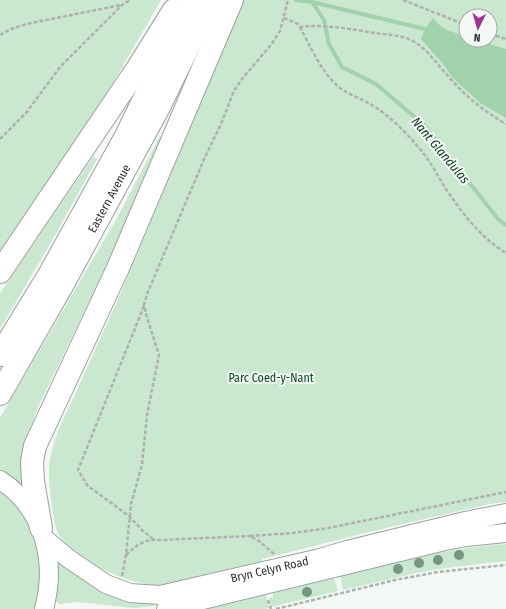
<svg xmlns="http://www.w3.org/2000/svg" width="506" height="609" viewBox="0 0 506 609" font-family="'Fira Sans Condensed',sans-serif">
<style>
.green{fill:#cae8d0;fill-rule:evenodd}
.water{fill:#a1d2ac}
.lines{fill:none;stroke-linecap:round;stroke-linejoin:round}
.stream{stroke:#a1d2ac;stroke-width:4}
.tertiary-casing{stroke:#9ca19d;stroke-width:20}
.trunk-casing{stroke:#9ca19d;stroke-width:24}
.path{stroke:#aeb2af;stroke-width:2.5;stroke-dasharray:4 2;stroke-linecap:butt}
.tertiary{stroke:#fff;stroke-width:18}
.trunk{stroke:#fff;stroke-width:22}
.tree{fill:#759681}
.labels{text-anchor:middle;stroke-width:4;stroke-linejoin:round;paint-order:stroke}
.street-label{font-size:12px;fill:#303231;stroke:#f3f8f4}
.park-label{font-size:12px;fill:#0e4623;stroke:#f3f8f4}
.water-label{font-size:13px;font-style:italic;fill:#11361d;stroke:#f3f8f4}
</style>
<rect width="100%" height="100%" fill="#f3f8f4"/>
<g class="green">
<path d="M0 0H161L98 109 0 254Z"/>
<path d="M244 0H506V502L490 504 463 510 365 533 262 559 263 563 166 586C132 585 99 571 73 549 68 545 62 540 58 534 54 526 49 486 49 476 48 445 65 417 77 390 91 359 105 328 119 297 161 198 202 99 244 0ZM466 16H490V40H466Z"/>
<path d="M160 136 163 137 128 219 93 294 37 409 23 453V487L12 477 0 469V418L117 218Z"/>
<path d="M93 157 97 159 53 239 0 329V293Z"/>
<path d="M0 491C6 495 11 501 16 506 41 536 45 573 34 609H0Z"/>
<path d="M506 544V561L446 568 416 573 343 590 340 576C394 563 450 547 506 544Z"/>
<path d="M59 562H61L153 602 154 606 133 608 78 602 59 604 55 600 57 580V564Z"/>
<path d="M334 578 338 591 271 607 269 598 273 597V593Z"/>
<path d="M266 595 269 608 265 609H207Z"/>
</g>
<path class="water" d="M433 18C441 30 453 32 466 36V40H477L506 49V118L480 103 452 77 443 64 421 39 425 29Z"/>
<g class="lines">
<g class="stream">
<path d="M296 0 312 2 324 20 329 44 342 67 376 84 423 124 498 219 506 225"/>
<path d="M312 2 425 29"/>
</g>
<g class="tertiary-casing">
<g id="tertiary">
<path d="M0 480C44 508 57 561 44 609"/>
<path id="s1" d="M45 539 69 559 106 584 130 593 160 595 320 558 347 550 465 521 506 513"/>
<path d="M166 609 445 541 466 537 506 533"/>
</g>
</g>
<g class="trunk-casing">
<g id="trunk">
<path d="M0 272 137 69 174 10"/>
<path d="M0 355 49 275 126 136 192 0"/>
<path id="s2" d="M0 394 63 284 159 107 211 0"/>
<path d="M41 528 33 481 32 462 35 446 118 268 232 0"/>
</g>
</g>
<g class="path">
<path d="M403 0 466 25"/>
<path d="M284 18 298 24 300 27C325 24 350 29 375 33 389 35 407 35 419 45 431 54 439 67 450 78 466 97 484 111 506 124"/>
<path d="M300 27C310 46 323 75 340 88 350 95 362 99 372 105 390 116 410 136 423 153 433 165 439 179 448 192 463 214 482 239 506 253"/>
<path d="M490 34 506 39"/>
<path d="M0 35 11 29 26 24 121 5"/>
<path d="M0 139 26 113 60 67 122 5 130 0"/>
<path d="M144 306 78 470 88 486 129 516 143 531 153 539"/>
<path d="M274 554 259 541 250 536 293 533 328 528 506 492"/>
<path d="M126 555C137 545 145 538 161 540L250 536"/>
<path d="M122 576 126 555 131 504 142 465 147 415 159 355 146 314 144 305 147 294 205 157 221 124 234 91 242 79 271 45 280 31 288 0"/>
<path d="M268 600 271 609"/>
<path d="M276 609 395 580 438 572 506 565"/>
</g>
<use href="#tertiary" class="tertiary"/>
<use href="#trunk" class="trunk"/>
</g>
<g class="tree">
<circle cx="459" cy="555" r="5"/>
<circle cx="438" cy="560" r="5"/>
<circle cx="419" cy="563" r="5"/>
<circle cx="398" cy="569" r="5"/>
<circle cx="307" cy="592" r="5"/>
</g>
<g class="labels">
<g class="street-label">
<text dy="4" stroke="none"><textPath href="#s2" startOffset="224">Eastern Avenue</textPath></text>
<text dy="4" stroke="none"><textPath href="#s1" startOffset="244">Bryn Celyn Road</textPath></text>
</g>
<g class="park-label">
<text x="271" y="382">Parc Coed-y-Nant</text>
</g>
<g class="water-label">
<text transform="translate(441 150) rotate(50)" y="5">Nant Glandulas</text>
</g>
</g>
<g transform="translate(478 28) rotate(185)"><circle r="19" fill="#f3f8f4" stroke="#a5a9a6"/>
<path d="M0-3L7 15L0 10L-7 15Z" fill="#9e3495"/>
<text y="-6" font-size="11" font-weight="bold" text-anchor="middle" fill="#303231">N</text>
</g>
</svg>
